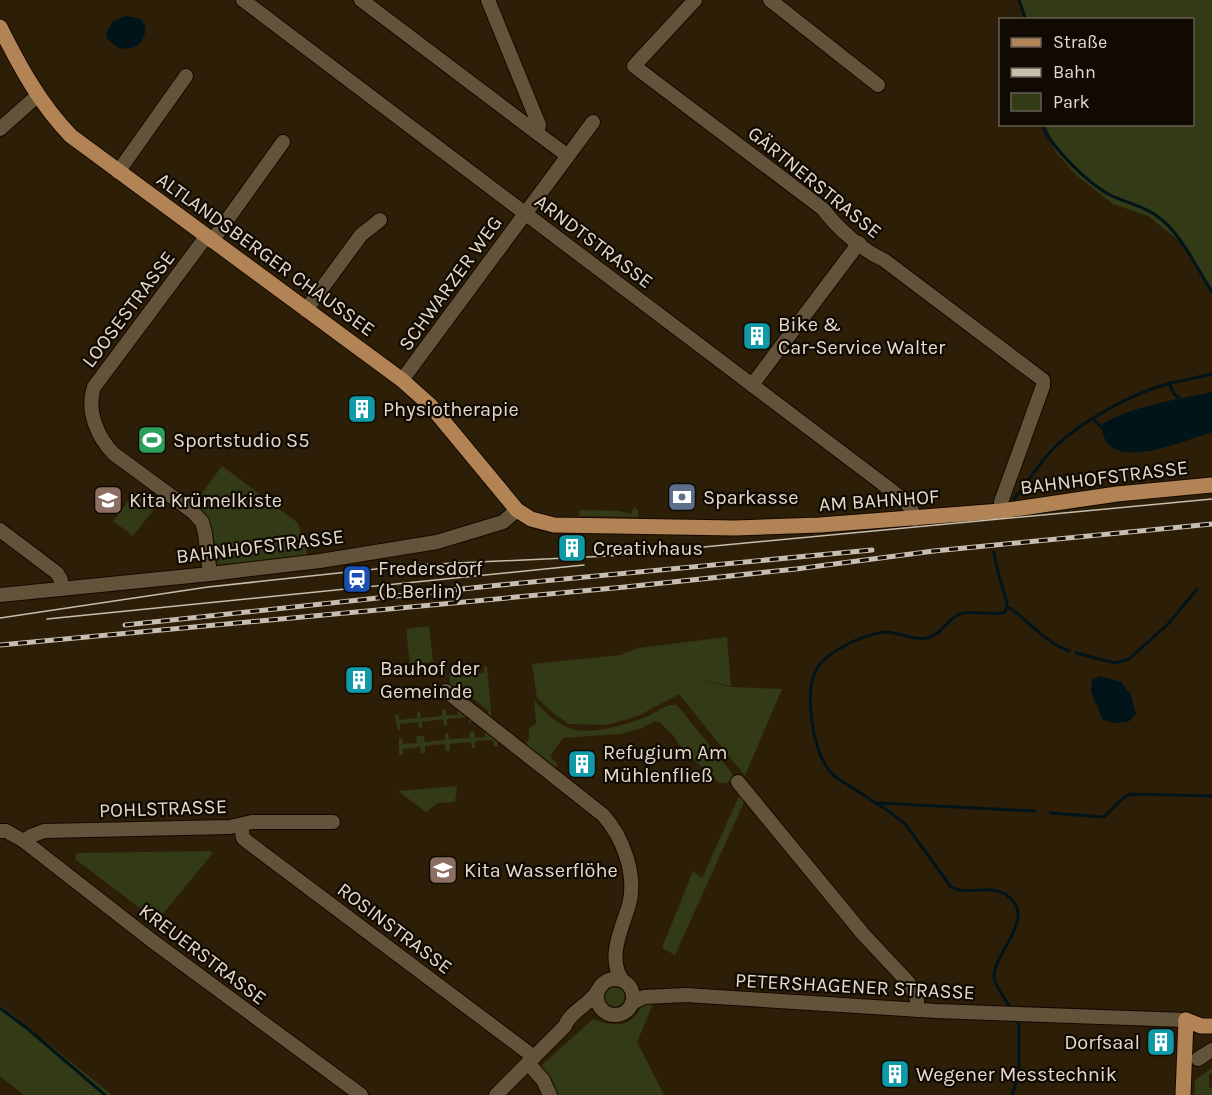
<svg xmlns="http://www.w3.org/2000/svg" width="1212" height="1095" viewBox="0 0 1212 1095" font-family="Karla,sans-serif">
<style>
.green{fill:#333a16}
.water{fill:#01141a}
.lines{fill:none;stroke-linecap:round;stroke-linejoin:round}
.stream{stroke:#01141a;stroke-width:3}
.minor-casing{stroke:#150800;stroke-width:16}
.major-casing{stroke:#150800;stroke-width:17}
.minor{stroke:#64533b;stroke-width:14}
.major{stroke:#b28455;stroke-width:15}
.tram{stroke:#c8beaf;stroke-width:1.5}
.rail-casing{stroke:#c8beaf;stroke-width:5}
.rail{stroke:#110a03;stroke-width:3;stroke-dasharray:9;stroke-linecap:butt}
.labels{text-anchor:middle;stroke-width:4.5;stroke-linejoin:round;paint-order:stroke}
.street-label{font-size:20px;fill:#e3d9cc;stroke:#110a03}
.poi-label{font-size:20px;fill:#e3d9cc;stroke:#110a03;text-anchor:start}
</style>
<rect width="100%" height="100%" fill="#2d1f07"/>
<g class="green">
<path d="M1019 0H1212V293L1181 242 1148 216 1113 204 1075 174 1055 151 1046 125 1192 124V20L1026 19Z"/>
<path d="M222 466 298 523 309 559 215 570 198 511 204 504 198 499Z"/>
<path d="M135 492 155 508 133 536 113 521Z"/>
<path d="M634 507 638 510V517L579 516 580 510 619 511 631 514Z"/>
<path d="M429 626 433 662 410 664 406 629Z"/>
<path d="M727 637 731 686 696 679 730 687 782 689 745 776 679 694 638 716 607 725 569 724 554 714 537 698 532 664 621 655 638 648Z"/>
<path d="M484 666 487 667 492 722 485 717 489 711 459 687 454 693C449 684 446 671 458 668L459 675 484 673Z"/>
<path d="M534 700C542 710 554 721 566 727 588 737 626 725 648 716 658 712 666 703 677 705L732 773 745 800 675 955 662 948 693 871 702 878 740 794 728 780 727 783H719L681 748 674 736 659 722 654 721 642 728 620 734 563 738 550 756 558 765 553 770 524 747 529 738V728L536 724Z"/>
<path d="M457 708 472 719V722L469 723V717L447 719V725L444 726 443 719 422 722V728H419L418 722 400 724V730L397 728 395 716 398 714 399 720 417 718V712L420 711 421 718 442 716V709H446V715H458Z"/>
<path d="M474 731 475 738 485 737V732H488L498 741V746H493V740L475 741V748H472L471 742 450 744V751H446L445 744 425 746V753L421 754 420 747 403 749V755L399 754V738H402L403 744 417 743 416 736H424L425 742 445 740V734L448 733 449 739 469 738 470 732Z"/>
<path d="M457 786 455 802 438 803 426 812 398 791Z"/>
<path d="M211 851 212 854 157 921 75 859 77 853Z"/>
<circle cx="614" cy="996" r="11"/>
<path d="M645 1003 653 1004 637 1042 664 1095H554L541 1066 593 1019C608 1025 624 1029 636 1015 639 1011 641 1007 645 1003Z"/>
<path d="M0 1005 112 1095H24L0 1076Z"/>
<path d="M1212 1068V1073L1209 1074V1088H1212V1095H1194L1195 1080Z"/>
</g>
<g class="water">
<path d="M125 16C129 17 136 17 140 19 149 25 145 40 138 45 133 49 125 49 119 48L107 39 106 33 113 21Z"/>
<path d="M1212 392V432C1185 440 1102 478 1102 424 1135 405 1175 400 1212 392Z"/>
<path d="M1100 676 1121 682 1131 695 1136 714 1128 722 1114 723 1103 720 1091 692 1092 680Z"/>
</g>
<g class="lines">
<g class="stream">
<path d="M1019 0 1026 20"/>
<path d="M1041 124C1053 149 1088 184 1112 196 1128 203 1149 208 1162 220 1182 236 1198 270 1212 292"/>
<path d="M1169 383 1174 394 1179 398"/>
<path d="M1093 419 1102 428"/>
<path d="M1014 499C1029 481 1040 461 1057 445 1085 419 1135 392 1171 383 1185 380 1198 377 1212 374"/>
<path d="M994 552 997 568 1007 603 1005 612C990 617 970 608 956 616 946 622 939 636 927 638 915 641 900 633 887 632 875 632 863 637 852 642 817 659 807 672 811 713 813 735 818 760 834 776L887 810 906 825 951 887C967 896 989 884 1005 894 1040 917 994 950 994 977 995 988 1007 1000 1012 1010"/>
<path d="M1008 607C1029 620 1045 643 1069 651"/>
<path d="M1076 653 1115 663 1129 659 1168 624 1197 589"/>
<path d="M878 803 1035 811"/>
<path d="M1051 813 1104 817 1122 799 1130 794 1212 796"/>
<path d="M0 1008 28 1029 105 1095"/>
<path d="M1012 1095 1019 1073V1025L1016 1018"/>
</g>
<g class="minor-casing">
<g id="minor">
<path d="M243 0 883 484C895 494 912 503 915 519"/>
<path d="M361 0 537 133"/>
<path d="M488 0 539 125 537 133 568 156"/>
<path d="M695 0 634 66 823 209C838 229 862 250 884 260L1043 380V386L1001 502V511"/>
<path d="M770 0 878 85"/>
<path d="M0 129 37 96"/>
<path d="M118 172 186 76"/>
<path d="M206 237 94 387C86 410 97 437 114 454L193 512 202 522 205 533 210 574"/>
<path d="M212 241 283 142"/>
<path d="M306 310 361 235 380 220"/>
<path d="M402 380 593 122"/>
<path d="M752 385 859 243"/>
<path d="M0 530 57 573 61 580V589"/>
<path d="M0 595 210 574 320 561 437 542 503 522 517 510"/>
<path d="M446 691 603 815C623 837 637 875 629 905 622 928 606 959 623 981"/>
<path d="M738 782 863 934 908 982 917 998V1010"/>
<path d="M241 825 243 838 249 843 534 1057"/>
<path d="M0 831H6L24 841 31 836 44 831 230 827 252 822H333"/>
<path d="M24 841 151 940 361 1095"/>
<circle cx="615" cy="997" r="18"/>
<path d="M632 1003 644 997 686 995 936 1011 1186 1020"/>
<path d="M1198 1059 1212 1050"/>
<path d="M528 1063 543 1080 550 1095"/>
<path d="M496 1095 565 1026C571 1010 590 1005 598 990"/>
</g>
</g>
<g class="major-casing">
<g id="major">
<path d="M0 27C20 67 40 104 71 136L402 380 430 405 517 510 531 519 554 525 735 528 820 525 1001 511 1117 494 1212 485"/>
<path d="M1186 1020 1201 1026H1212"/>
<path d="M1183 1095 1186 1020"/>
</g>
</g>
<use href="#minor" class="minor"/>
<use href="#major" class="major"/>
<g class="tram">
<path d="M0 618 208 587 414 565 609 556 1212 499"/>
<path d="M47 619 584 565"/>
</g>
<g class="rail-casing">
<g id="rail">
<path d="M125 625 490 586 872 550"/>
<path d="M0 645 625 587 796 569 934 551 1212 524"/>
</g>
</g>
<use href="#rail" class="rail"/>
</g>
<defs>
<g id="building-square" transform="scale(1.5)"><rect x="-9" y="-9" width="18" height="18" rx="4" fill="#0f9aa8" stroke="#110a03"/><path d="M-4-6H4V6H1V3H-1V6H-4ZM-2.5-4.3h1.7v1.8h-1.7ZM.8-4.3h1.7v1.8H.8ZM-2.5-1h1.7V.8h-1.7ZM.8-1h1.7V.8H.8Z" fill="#fff"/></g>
<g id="stadium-square" transform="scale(1.5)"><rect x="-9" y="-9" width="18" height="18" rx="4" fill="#2e9e5b" stroke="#110a03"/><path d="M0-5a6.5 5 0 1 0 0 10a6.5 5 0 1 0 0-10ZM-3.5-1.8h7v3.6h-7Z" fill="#fff"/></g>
<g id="bank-square" transform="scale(1.5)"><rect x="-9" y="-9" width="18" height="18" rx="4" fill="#5c6f8a" stroke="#110a03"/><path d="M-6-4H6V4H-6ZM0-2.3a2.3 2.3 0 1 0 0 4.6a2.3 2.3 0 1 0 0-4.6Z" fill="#fff"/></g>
<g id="school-square" transform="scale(1.5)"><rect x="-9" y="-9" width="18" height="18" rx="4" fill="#8d6e63" stroke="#110a03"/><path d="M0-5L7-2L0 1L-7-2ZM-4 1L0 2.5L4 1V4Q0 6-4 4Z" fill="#fff"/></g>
<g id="station-square" transform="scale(1.5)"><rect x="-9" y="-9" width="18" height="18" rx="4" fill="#1a4fb4" stroke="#110a03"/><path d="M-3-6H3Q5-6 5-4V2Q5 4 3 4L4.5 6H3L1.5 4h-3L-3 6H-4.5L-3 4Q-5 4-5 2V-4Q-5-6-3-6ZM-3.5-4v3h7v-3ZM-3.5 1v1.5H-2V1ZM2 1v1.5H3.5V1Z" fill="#fff"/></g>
</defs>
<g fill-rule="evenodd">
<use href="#building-square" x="757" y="336"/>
<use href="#building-square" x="362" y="409"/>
<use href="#stadium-square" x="152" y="440"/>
<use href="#bank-square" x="682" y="497"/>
<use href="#school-square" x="108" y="500"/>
<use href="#building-square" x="572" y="548"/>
<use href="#station-square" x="357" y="579"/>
<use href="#building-square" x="359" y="680"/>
<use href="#building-square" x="582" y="764"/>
<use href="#school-square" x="443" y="870"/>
<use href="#building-square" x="1161" y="1042"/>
<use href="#building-square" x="895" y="1074"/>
</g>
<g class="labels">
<g class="street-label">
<text transform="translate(815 182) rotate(39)" y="7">GÄRTNERSTRASSE</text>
<text transform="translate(594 241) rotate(37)" y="7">ARNDTSTRASSE</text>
<text transform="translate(266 254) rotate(36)" y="7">ALTLANDSBERGER CHAUSSEE</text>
<text transform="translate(450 283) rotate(-54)" y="7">SCHWARZER WEG</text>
<text transform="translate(128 309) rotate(-53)" y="7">LOOSESTRASSE</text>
<text transform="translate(1104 477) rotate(-7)" y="7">BAHNHOFSTRASSE</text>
<text transform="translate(879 500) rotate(-4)" y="7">AM BAHNHOF</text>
<text transform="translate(260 546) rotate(-7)" y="7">BAHNHOFSTRASSE</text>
<text transform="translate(163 808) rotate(-2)" y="7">POHLSTRASSE</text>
<text transform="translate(395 928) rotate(37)" y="7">ROSINSTRASSE</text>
<text transform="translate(203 954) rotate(37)" y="7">KREUERSTRASSE</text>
<text transform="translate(855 986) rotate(3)" y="7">PETERSHAGENER STRASSE</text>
</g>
<g class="poi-label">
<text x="778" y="331">Bike &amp;<tspan x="778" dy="23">Car-Service Walter</tspan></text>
<text x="383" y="416">Physiotherapie</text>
<text x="173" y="447">Sportstudio S5</text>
<text x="703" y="504">Sparkasse</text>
<text x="129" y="507">Kita Krümelkiste</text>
<text x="593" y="555">Creativhaus</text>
<text x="378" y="575">Fredersdorf<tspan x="378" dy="23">(b Berlin)</tspan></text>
<text x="380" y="675">Bauhof der<tspan x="380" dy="23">Gemeinde</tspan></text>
<text x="603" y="759">Refugium Am<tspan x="603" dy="23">Mühlenfließ</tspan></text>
<text x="464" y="877">Kita Wasserflöhe</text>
<text x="1140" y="1049" text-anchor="end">Dorfsaal</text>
<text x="916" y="1081">Wegener Messtechnik</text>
</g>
</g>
<rect x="999" y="18" width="195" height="108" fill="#110a03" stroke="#655d53" stroke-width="1.5"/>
<rect x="1011" y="38" width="30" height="9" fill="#b28455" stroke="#655d53" stroke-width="1.5"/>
<text x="1053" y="48" font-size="18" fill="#e3d9cc">Straße</text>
<rect x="1011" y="68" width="30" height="9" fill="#c8beaf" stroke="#655d53" stroke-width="1.5"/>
<text x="1053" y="78" font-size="18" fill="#e3d9cc">Bahn</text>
<rect x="1011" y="93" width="30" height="18" fill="#333a16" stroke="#655d53" stroke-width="1.5"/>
<text x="1053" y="108" font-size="18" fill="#e3d9cc">Park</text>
</svg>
